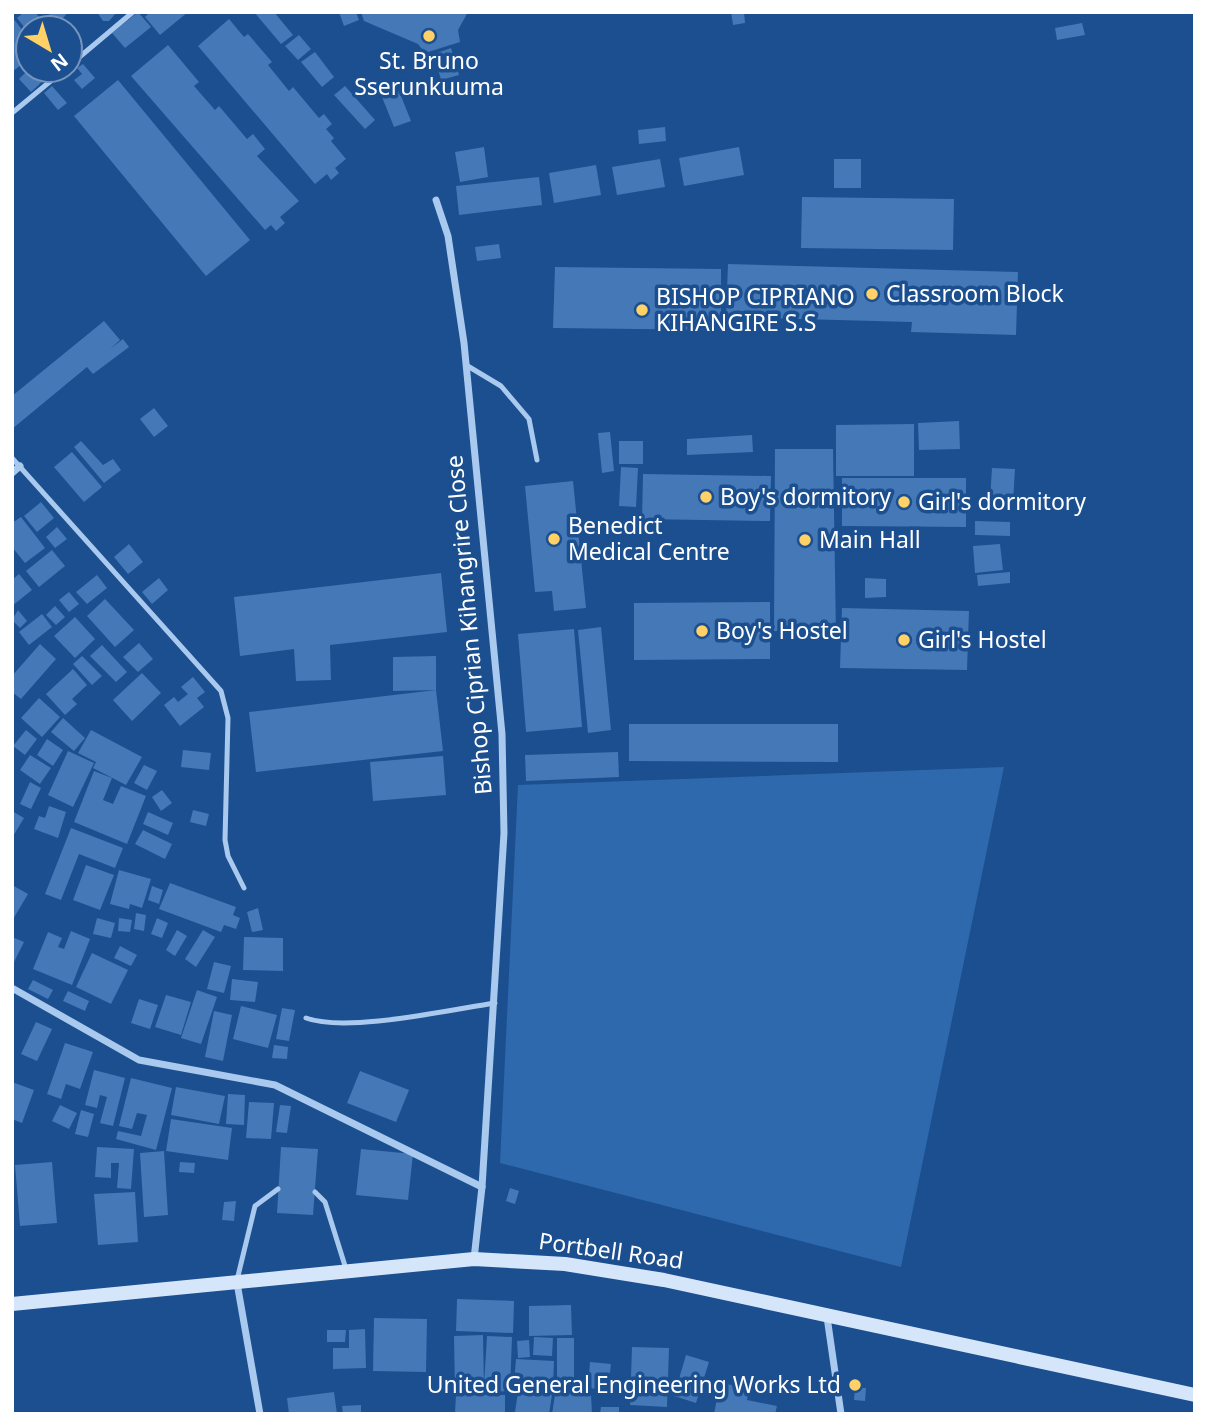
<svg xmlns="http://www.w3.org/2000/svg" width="1207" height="1426" viewBox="0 0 1207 1426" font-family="'Noto Sans',sans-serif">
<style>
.pitch{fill:#2e69ad}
.building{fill:#4478b7}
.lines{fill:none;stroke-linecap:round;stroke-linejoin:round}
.lane{stroke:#a9c9ee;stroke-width:5}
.street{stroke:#a9c9ee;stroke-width:7}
.secondary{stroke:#d6e6fa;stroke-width:14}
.poi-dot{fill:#ffd166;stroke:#1b4f8f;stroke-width:2.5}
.labels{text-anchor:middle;stroke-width:7;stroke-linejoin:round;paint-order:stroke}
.poi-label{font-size:23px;fill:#fff;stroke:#1b4f8f;text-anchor:start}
.street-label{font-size:23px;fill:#fff;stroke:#1b4f8f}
</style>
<rect width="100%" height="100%" fill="#1b4f8f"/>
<path class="pitch" d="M1004 767 901 1267 500 1163 518 785Z"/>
<g class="building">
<path d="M24 12H35L48 28H28V32L17 18Z"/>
<path d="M48 12H68L60 22 53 21Z"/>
<path d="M97 12H117L109 21H103Z"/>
<path d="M138 12 151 27 125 48 112 33Z"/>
<path d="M150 12H188L160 35 145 17Z"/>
<path d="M254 12H274L293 35 281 44Z"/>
<path d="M339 12H356L359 20 344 26Z"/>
<path d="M361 12H468L458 30 460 42 425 53 418 44 364 21Z"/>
<path d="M731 12H744L745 23 733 25Z"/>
<path d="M12 17 28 37V60L13 71Z"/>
<path d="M229 19 244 37 248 34 272 62 268 65 289 91 293 87 319 118 324 114 332 124 326 129 334 138 331 141 346 159 335 168 339 173 331 180 327 174 315 184 198 46Z"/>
<path d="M64 23 75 27 77 33 70 41V28H58Z"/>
<path d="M1082 23 1085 35 1057 40 1055 28Z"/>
<path d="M299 35 311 49 298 60 285 46Z"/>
<path d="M75 41 83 50 70 61V45Z"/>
<path d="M168 45 199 82 194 86 215 110 219 106 247 139 253 134 265 149 257 156 299 201 280 217 285 223 276 231 271 225 265 230 131 76Z"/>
<path d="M451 48 459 75 441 80 434 54Z"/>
<path d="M315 52 334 77 322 87 301 62Z"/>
<path d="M83 64 95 78 82 89 74 80 82 74 77 68Z"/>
<path d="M28 70H39L46 78 31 92 19 79Z"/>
<path d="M118 80 250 240 206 276 74 116Z"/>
<path d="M52 86 67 103 58 110 44 93Z"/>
<path d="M345 86 375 120 365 129 334 95Z"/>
<path d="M399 91 411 121 394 127 382 97Z"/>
<path d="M665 127 666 141 639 144 638 130Z"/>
<path d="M484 147 488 177 460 182 455 152Z"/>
<path d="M739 147 744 175 684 186 679 158Z"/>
<path d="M660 159 665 187 617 195 612 167Z"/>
<rect x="834" y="159" width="27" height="29"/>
<path d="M596 165 601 195 554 203 549 173Z"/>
<path d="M539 177 542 205 459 215 456 186Z"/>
<path d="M802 197 954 199 953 250 801 248Z"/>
<path d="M499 244 501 258 477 261 475 247Z"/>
<path d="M728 264 1018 272 1016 335 911 332 912 322 726 317Z"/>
<path d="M555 267 721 269V330L553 328Z"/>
<path d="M104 321 120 340 110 349 123 339 129 347 93 374 87 367 12 429V396Z"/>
<path d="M154 408 168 426 154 437 140 419Z"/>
<path d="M959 421 960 449 919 450 918 423Z"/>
<path d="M914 424V476H836V425Z"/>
<path d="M610 432 614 471 602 473 598 433Z"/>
<path d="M752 435 753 452 687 455V439Z"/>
<path d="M81 441 103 465 113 459 121 470 104 483 74 447Z"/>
<rect x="619" y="441" width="24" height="23"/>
<path d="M775 449H833L836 633 774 631Z"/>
<path d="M72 452 102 487 84 502 54 467Z"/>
<path d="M621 467 638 468 636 507 619 506Z"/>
<path d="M992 468 1015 469 1013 502 990 501Z"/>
<path d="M643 474 771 476 770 521 642 519Z"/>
<path d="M842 478H966V527L842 526Z"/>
<path d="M573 481 586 608 554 611 552 591 535 592 525 486Z"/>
<path d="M41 502 54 518 37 532 24 516Z"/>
<path d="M21 517 45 548 25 563 12 547V523Z"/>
<path d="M975 521 1010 522V536L975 535Z"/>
<path d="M57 527 67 539 55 548 46 537Z"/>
<path d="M129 544 143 562 128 574 114 557Z"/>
<path d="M1000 544 1003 570 975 573 973 546Z"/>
<path d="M52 550 65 566 39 587 26 571Z"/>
<path d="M1010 572V583L978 586 977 575Z"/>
<path d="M441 573 447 632 330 645 331 680 296 681 294 649 240 656 234 597Z"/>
<path d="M19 574 32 590 12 606V580Z"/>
<path d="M97 575 107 588 87 604 76 592Z"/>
<path d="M159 578 168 590 152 604 142 592Z"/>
<path d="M865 578 886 579V597L865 598Z"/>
<path d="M69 592 79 604 69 612 59 600Z"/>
<path d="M105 599 134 630 115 647 87 616Z"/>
<path d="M770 602V659L634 660V603Z"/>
<path d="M55 606 65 617 56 625 46 615Z"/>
<path d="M842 608 969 611 967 670 840 668Z"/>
<path d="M18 610 27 621 20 628 12 620Z"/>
<path d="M42 614 52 627 29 645 19 632Z"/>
<path d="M75 617 95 639 75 658 54 636Z"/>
<path d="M601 627 611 730 588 733 578 630Z"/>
<path d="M574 629 582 727 526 732 518 634Z"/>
<path d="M139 643 153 659 138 672 123 657Z"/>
<path d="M40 644 56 659 21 699 12 692V676Z"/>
<path d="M102 645 127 672 116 682 90 656Z"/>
<path d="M82 656 102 676 92 685 73 664Z"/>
<path d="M436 656V690L393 691V657Z"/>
<path d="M73 669 87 685 72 699 77 704 65 715 46 694Z"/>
<path d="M142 673 161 693 132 721 113 700Z"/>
<path d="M193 677 205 692 197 698 204 707 180 726 164 705 174 697 178 702 188 694 181 687Z"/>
<path d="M436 690 443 751 256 772 249 712Z"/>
<path d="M39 698 60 717 42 737 21 718Z"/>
<path d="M63 718 85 738 74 751 51 732Z"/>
<path d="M629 724H838V762L629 761Z"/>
<path d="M26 730 37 739 25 755 13 746Z"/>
<path d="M91 730 142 757 126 785 93 768 96 762 78 753Z"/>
<path d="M47 739 63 750 53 766 37 755Z"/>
<path d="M183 750 211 753 209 770 181 767Z"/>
<path d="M68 751 94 763 73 807 48 795Z"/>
<path d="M618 752 619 777 526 781 525 755Z"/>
<path d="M30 755 51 768 40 784 20 770Z"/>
<path d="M443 756 446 795 373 801 370 762Z"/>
<path d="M144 765 157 771 147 790 134 783Z"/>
<path d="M94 771 112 778 103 800 113 804 121 786 146 796 127 844 74 822Z"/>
<path d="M30 782 41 788 31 809 20 804Z"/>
<path d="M162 790 172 803 161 811 152 797Z"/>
<path d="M49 806 66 812 58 838 34 829 39 816 45 818Z"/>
<path d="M193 810 209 814 206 826 190 822Z"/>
<path d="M12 811 24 818 12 838Z"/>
<path d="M148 812 173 823 168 835 143 824Z"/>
<path d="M71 828 123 848 115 868 79 854 61 900 45 894Z"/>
<path d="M143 830 172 844 165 859 135 844Z"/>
<path d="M86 865 114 875 100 910 73 900Z"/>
<path d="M119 870 151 879 142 908 130 904 129 909 110 904Z"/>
<path d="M170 883 236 907 233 915 240 918 236 929 224 925 221 932 159 909Z"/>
<path d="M12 885 28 894 12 921Z"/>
<path d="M152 886 163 890 159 904 148 900Z"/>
<path d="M258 908 263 930 252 932 247 912Z"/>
<path d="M136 913 146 915 144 931 134 929Z"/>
<path d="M97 918 115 923 111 938 93 934Z"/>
<path d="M119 918 132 920 130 932 118 931Z"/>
<path d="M157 918 168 923 162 938 151 934Z"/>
<path d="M177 930 187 936 175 956 166 950Z"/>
<path d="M203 930 215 937 196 967 185 959Z"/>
<path d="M71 931 90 939 72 985 33 969 48 932 62 938 58 947 64 949Z"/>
<path d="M12 937 24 942 12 966Z"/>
<path d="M244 937 283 938V971L243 970Z"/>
<path d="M120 946 137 955 131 966 114 958Z"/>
<path d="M92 953 128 970 111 1004 76 987Z"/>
<path d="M214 962 231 966 224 993 207 989Z"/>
<path d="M232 979 258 982 255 1002 230 1000Z"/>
<path d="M33 980 53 990 48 999 28 989Z"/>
<path d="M197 990 217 997 201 1044 181 1038Z"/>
<path d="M68 991 89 1001 85 1011 63 1001Z"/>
<path d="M166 995 191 1002 181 1035 155 1027Z"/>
<path d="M139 999 158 1005 150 1029 131 1023Z"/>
<path d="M241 1006 277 1015 268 1048 233 1039Z"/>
<path d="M282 1008 295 1010 289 1041 276 1039Z"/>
<path d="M214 1011 232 1015 223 1061 205 1057Z"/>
<path d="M36 1022 52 1029 37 1061 21 1054Z"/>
<path d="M65 1043 93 1052 80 1089 66 1084 61 1099 47 1094Z"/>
<path d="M274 1045 288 1047 287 1059 272 1058Z"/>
<path d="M94 1070 125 1078 113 1126 100 1123 107 1097 100 1095 97 1108 85 1105Z"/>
<path d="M360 1071 409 1090 396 1122 347 1103Z"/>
<path d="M131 1078 172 1088 156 1150 116 1139 118 1131 141 1136 147 1115 137 1113 132 1129 119 1126Z"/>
<path d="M12 1082 34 1090 22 1123 12 1119Z"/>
<path d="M176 1087 225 1096 219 1124 171 1115Z"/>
<path d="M228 1094 245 1095 244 1125 226 1124Z"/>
<path d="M249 1102 274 1103 271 1139 246 1138Z"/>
<path d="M60 1105 77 1113 69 1129 52 1121Z"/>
<path d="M280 1105 291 1106 287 1133 276 1132Z"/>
<path d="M81 1110 94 1114 88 1137 75 1134Z"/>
<path d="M171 1119 232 1128 228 1160 166 1151Z"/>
<path d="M97 1147 134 1149 131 1189 117 1188 119 1163H111V1178L95 1177Z"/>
<path d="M281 1147 318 1149 313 1215 277 1213Z"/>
<path d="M361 1149 413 1154 408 1200 356 1195Z"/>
<path d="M164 1151 168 1215 144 1217 140 1153Z"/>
<path d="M52 1162 57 1223 20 1226 15 1165Z"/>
<path d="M180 1162 195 1163 194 1173 179 1172Z"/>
<path d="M510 1188 519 1191 515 1204 506 1201Z"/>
<path d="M135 1192 138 1242 98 1245 94 1194Z"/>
<path d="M236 1201 234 1221 222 1220 224 1202Z"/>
<path d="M457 1299 514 1301 513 1333 456 1331Z"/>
<path d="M571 1305 572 1335 529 1336V1306Z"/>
<path d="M374 1318 427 1319 426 1372 373 1371Z"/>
<path d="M365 1329 366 1368 333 1369V1348H349V1330Z"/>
<path d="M327 1330H346L345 1342H327Z"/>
<path d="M483 1335 484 1385 487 1336 512 1337 510 1391 455 1393 454 1336Z"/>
<path d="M534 1337 553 1338 552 1356 533 1355Z"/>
<rect x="557" y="1338" width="17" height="40"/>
<path d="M529 1340 530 1357 518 1358 517 1341Z"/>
<path d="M632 1347 669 1348 667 1407 630 1405Z"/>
<path d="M686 1355 709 1362 696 1403 674 1396Z"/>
<path d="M516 1359 554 1361 553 1385 514 1383Z"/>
<path d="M590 1362 611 1364 608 1390 588 1388Z"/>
<path d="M720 1383 749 1388 747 1400 777 1406 775 1414H714Z"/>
<path d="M519 1385 553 1389 549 1414 515 1412Z"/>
<path d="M556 1388 591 1394 592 1414H552Z"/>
<path d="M855 1388H866L865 1401 854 1400Z"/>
<path d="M334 1392 337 1414H289L287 1398Z"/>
<path d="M456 1394 505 1395V1414H455Z"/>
<path d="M361 1405V1414H343L342 1406Z"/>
<path d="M601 1407H619V1414H600Z"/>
</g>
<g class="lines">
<g class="lane">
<path d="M70 65 133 12"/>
<path d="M12 113 64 70"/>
<path d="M466 365 501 386 529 419 537 460"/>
<path d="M12 458 221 691 228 718 225 840 228 856 244 888"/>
<path d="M306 1018C346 1033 449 1010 495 1003"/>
<path d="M315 1192 325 1202 346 1269"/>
<path d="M237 1280 255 1206 278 1189"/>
</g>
<g class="street">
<path d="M436 200 448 236 464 343 502 734 504 833 482 1187 474 1259"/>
<path d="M12 473 20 466"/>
<path d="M12 988 139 1060 275 1085 482 1187"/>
<path d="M237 1283 260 1414"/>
<path d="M827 1317 841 1414"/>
</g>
<path class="secondary" d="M12 1304 474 1259 565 1264 664 1280 1195 1395"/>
</g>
<g class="poi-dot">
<circle cx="429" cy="36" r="7"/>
<circle cx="872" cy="294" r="7"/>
<circle cx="642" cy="310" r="7"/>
<circle cx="706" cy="497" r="7"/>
<circle cx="904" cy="502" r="7"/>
<circle cx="554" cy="539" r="7"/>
<circle cx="805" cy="540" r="7"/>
<circle cx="702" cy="631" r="7"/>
<circle cx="904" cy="640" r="7"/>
<circle cx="855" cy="1385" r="7"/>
</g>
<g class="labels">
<g class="poi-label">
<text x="429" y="69" text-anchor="middle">St. Bruno<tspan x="429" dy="26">Sserunkuuma</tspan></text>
<text x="886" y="302">Classroom Block</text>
<text x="656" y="305">BISHOP CIPRIANO<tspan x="656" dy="26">KIHANGIRE S.S</tspan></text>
<text x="720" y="505">Boy's dormitory</text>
<text x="918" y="510">Girl's dormitory</text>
<text x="568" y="534">Benedict<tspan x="568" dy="26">Medical Centre</tspan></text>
<text x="819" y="548">Main Hall</text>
<text x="716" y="639">Boy's Hostel</text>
<text x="918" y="648">Girl's Hostel</text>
<text x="841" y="1393" text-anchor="end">United General Engineering Works Ltd</text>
</g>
<g class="street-label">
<text transform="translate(469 625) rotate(-95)" y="8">Bishop Ciprian Kihangrire Close</text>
<text transform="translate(611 1251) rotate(8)" y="8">Portbell Road</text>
</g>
</g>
<rect width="1207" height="1426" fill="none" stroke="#ffffff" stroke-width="28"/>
<g transform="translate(49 49) rotate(142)"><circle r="33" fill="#1b4f8f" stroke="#7695bc" stroke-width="2"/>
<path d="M0-5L12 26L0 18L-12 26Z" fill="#ffd166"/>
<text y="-10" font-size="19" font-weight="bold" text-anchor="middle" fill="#ffffff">N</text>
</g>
</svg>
